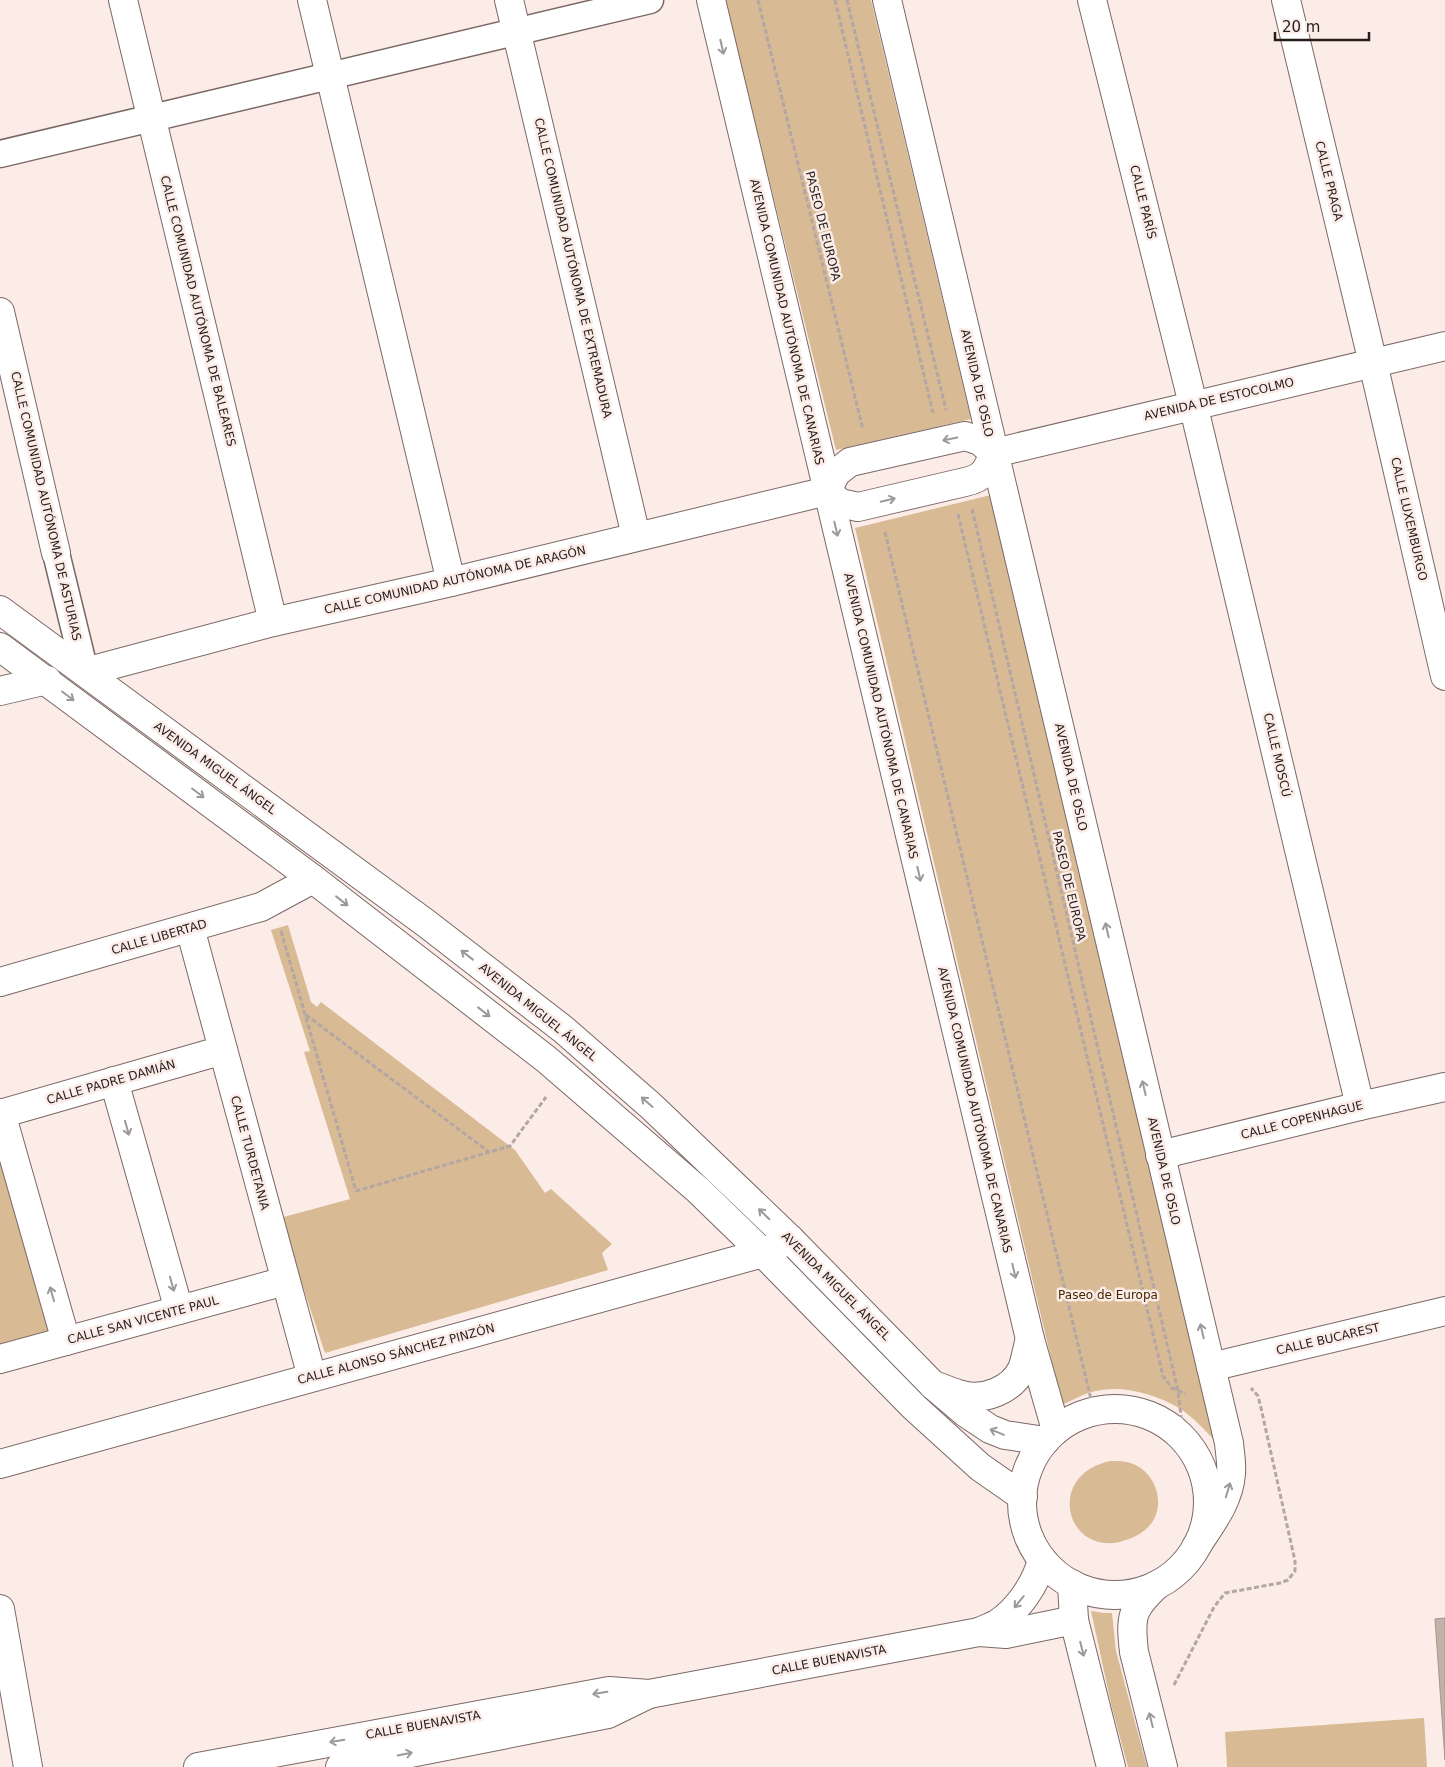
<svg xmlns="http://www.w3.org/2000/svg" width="1445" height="1767" viewBox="0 0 1445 1767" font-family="'DejaVu Sans',sans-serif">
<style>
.green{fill:#d8ba94}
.building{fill:#c1b1a7;stroke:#a6968d}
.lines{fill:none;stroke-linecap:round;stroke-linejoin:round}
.pedestrian-casing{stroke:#7a6864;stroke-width:29}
.minor-casing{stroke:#7a6864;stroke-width:30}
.tertiary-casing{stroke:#7a6864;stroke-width:30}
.path{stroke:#b3a6a3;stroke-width:3;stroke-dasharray:5 2.5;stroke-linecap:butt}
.pedestrian{stroke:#fff;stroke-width:26}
.minor{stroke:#fff;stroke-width:28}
.tertiary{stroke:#fff;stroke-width:28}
.oneway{stroke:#9c9998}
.labels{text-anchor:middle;stroke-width:5;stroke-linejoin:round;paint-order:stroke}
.street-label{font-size:12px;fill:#241d1b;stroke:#fcece8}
.park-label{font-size:12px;fill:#432800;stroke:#fcece8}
</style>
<rect width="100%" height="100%" fill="#fcece8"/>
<g class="green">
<path d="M725 0H871L971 419 836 450Z"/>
<path d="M991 495 1216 1442C1205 1430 1193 1417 1179 1408 1157 1395 1127 1386 1101 1390 1087 1392 1074 1399 1062 1405L855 528Z"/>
<path d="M288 925 311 1002 317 1007 321 1002 515 1150 545 1193 551 1189 612 1244 602 1253 608 1270 325 1353 280 1218 350 1199 304 1052 310 1051 271 930Z"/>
<path d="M0 1160 49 1333 0 1346Z"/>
<path d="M1110 1461C1120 1461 1130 1461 1139 1467 1155 1477 1163 1499 1155 1517 1150 1528 1140 1535 1129 1539 1068 1563 1042 1476 1110 1461Z"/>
<path d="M1091 1611 1104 1613H1112L1116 1651 1147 1767H1128L1112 1708Z"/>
<path d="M1424 1718 1427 1767H1227L1225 1732Z"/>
</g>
<path class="building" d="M1445 1618V1760L1435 1619Z"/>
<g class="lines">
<g class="pedestrian-casing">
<g id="pedestrian">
<path d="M0 154 650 0"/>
<path d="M56 553 85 672"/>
</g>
</g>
<g class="minor-casing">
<g id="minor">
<path d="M123 0 273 622"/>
<path d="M312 0 451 582"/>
<path d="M509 0 636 536"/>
<path d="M711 0 1030 1339 1056 1430"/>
<path d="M887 0 1229 1443C1230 1454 1232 1464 1231 1474 1229 1502 1210 1525 1196 1547"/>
<path d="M1092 0 1193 404 1360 1106"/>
<path d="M1286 0 1373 363 1445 676"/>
<path d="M0 312 56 553"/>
<path d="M994 453 1445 346"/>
<path d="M827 491 836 473 850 462 965 436 980 441 994 453"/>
<path d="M827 491 840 503 858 507 965 482C984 478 987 470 994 453"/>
<path d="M85 672 273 622 451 582 827 491"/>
<path d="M0 691 47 680"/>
<path d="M190 928 312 1377"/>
<path d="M0 982 261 907 313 879"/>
<path d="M114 1081 179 1310"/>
<path d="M1 1113 66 1341"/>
<path d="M0 1114 223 1050"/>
<path d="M1160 1155 1360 1106 1445 1087"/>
<path d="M0 1359 285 1281"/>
<path d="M1211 1367 1445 1311"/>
<path d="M933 1385C943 1388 953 1393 962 1395 984 1401 1012 1390 1022 1369 1026 1359 1027 1348 1030 1339"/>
<path d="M0 1464 763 1253 790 1239"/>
<path d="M0 1609 28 1767"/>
<path d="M979 1632C985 1629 991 1627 997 1624 1018 1610 1036 1584 1042 1560"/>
<path d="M198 1767 609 1691 649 1694 979 1632 1006 1634 1074 1620"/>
<path d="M340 1767 608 1714 649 1694"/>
</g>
</g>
<g class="tertiary-casing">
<g id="tertiary">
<path d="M0 610 427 924 564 1030 651 1106 790 1239 933 1385 966 1413 990 1429 1005 1435 1045 1441"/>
<path d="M0 647 313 879 546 1059 698 1190 763 1253 914 1407 980 1467 1023 1497"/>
<circle cx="1115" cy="1502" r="93"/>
<path d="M1072 1584 1074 1620 1111 1767"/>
<path d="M1157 1585C1131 1609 1130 1617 1134 1652L1163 1767"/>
</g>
</g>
<g class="path">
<path d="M758 0 863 430"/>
<path d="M835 0 933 413"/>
<path d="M847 0 946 410"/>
<path d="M972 509 1178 1391 1184 1441"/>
<path d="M958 514 1163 1376 1172 1388 1186 1394"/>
<path d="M885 532 1094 1412"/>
<path d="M281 931 356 1191 510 1146 546 1097"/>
<path d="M306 1015 489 1152"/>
<path d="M1174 1685 1214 1607 1225 1593 1280 1583 1288 1580 1295 1571V1561L1261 1408 1258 1396 1251 1388"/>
</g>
<use href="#pedestrian" class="pedestrian"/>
<use href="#minor" class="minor"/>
<use href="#tertiary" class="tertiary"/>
</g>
<defs><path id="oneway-shaft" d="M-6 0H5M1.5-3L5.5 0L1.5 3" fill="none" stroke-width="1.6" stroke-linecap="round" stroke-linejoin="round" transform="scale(1.25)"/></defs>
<g class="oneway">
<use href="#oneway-shaft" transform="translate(722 47) rotate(77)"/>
<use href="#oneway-shaft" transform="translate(950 439) rotate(168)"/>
<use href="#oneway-shaft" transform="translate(888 500) rotate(-13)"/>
<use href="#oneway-shaft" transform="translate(836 529) rotate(77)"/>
<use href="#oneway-shaft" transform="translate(68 696) rotate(37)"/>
<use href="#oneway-shaft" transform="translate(198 793) rotate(37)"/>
<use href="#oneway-shaft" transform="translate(919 874) rotate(77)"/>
<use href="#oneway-shaft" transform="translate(342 901) rotate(38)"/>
<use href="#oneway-shaft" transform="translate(1107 930) rotate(-103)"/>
<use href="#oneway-shaft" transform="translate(467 955) rotate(-142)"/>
<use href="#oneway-shaft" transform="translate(484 1012) rotate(38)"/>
<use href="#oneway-shaft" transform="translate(1144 1088) rotate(-103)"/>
<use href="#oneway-shaft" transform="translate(647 1102) rotate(-139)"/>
<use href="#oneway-shaft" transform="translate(127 1128) rotate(74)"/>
<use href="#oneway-shaft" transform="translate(764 1214) rotate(-136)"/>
<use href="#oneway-shaft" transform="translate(1014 1271) rotate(77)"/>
<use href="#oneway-shaft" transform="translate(172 1284) rotate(74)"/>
<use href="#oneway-shaft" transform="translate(52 1294) rotate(-106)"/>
<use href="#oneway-shaft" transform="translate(1202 1331) rotate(-103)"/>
<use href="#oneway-shaft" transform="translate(997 1432) rotate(-158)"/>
<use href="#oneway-shaft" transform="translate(1228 1490) rotate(-73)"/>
<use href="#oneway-shaft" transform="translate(1019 1602) rotate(129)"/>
<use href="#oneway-shaft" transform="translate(1082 1649) rotate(76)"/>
<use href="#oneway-shaft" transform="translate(600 1693) rotate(170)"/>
<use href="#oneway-shaft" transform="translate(1151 1720) rotate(-104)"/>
<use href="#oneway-shaft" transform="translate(337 1741) rotate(170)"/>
<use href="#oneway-shaft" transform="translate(405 1754) rotate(-11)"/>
</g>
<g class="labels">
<g class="street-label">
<text transform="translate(1329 181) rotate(76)" y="4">CALLE PRAGA</text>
<text transform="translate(1143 202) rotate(76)" y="4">CALLE PARÍS</text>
<text transform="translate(823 226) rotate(76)" y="4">PASEO DE EUROPA</text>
<text transform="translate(573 268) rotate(77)" y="4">CALLE COMUNIDAD AUTÓNOMA DE EXTREMADURA</text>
<text transform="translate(198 311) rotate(76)" y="4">CALLE COMUNIDAD AUTÓNOMA DE BALEARES</text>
<text transform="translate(787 322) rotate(77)" y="4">AVENIDA COMUNIDAD AUTÓNOMA DE CANARIAS</text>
<text transform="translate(977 383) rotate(77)" y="4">AVENIDA DE OSLO</text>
<text transform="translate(1219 399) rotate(-13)" y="4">AVENIDA DE ESTOCOLMO</text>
<text transform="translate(46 506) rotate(77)" y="4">CALLE COMUNIDAD AUTÓNOMA DE ASTURIAS</text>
<text transform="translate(1409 519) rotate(77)" y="4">CALLE LUXEMBURGO</text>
<text transform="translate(455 580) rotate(-13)" y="4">CALLE COMUNIDAD AUTÓNOMA DE ARAGÓN</text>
<text transform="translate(881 716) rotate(77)" y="4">AVENIDA COMUNIDAD AUTÓNOMA DE CANARIAS</text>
<text transform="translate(1277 755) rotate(77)" y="4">CALLE MOSCÚ</text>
<text transform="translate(215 768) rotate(36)" y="4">AVENIDA MIGUEL ÁNGEL</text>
<text transform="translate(1071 777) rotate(77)" y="4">AVENIDA DE OSLO</text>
<text transform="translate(1069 886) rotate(77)" y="4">PASEO DE EUROPA</text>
<text transform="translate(159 937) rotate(-16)" y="4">CALLE LIBERTAD</text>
<text transform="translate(538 1012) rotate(39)" y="4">AVENIDA MIGUEL ÁNGEL</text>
<text transform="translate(111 1082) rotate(-16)" y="4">CALLE PADRE DAMIÁN</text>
<text transform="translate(975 1110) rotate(77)" y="4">AVENIDA COMUNIDAD AUTÓNOMA DE CANARIAS</text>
<text transform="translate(1302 1120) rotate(-14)" y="4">CALLE COPENHAGUE</text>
<text transform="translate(250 1153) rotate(75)" y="4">CALLE TURDETANIA</text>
<text transform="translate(1164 1171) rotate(77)" y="4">AVENIDA DE OSLO</text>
<text transform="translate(836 1286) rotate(45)" y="4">AVENIDA MIGUEL ÁNGEL</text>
<text transform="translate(143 1320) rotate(-15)" y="4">CALLE SAN VICENTE PAUL</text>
<text transform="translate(1328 1339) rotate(-13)" y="4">CALLE BUCAREST</text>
<text transform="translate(396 1354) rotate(-15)" y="4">CALLE ALONSO SÁNCHEZ PINZÓN</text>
<text transform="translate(829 1660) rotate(-11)" y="4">CALLE BUENAVISTA</text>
<text transform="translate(423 1725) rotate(-10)" y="4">CALLE BUENAVISTA</text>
</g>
<g class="park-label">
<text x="1108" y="1299">Paseo de Europa</text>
</g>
</g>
<path d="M1275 32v8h94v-8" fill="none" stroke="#241d1b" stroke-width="2.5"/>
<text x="1282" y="32" font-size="15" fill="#241d1b" stroke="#fcece8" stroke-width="4" paint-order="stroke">20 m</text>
</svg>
